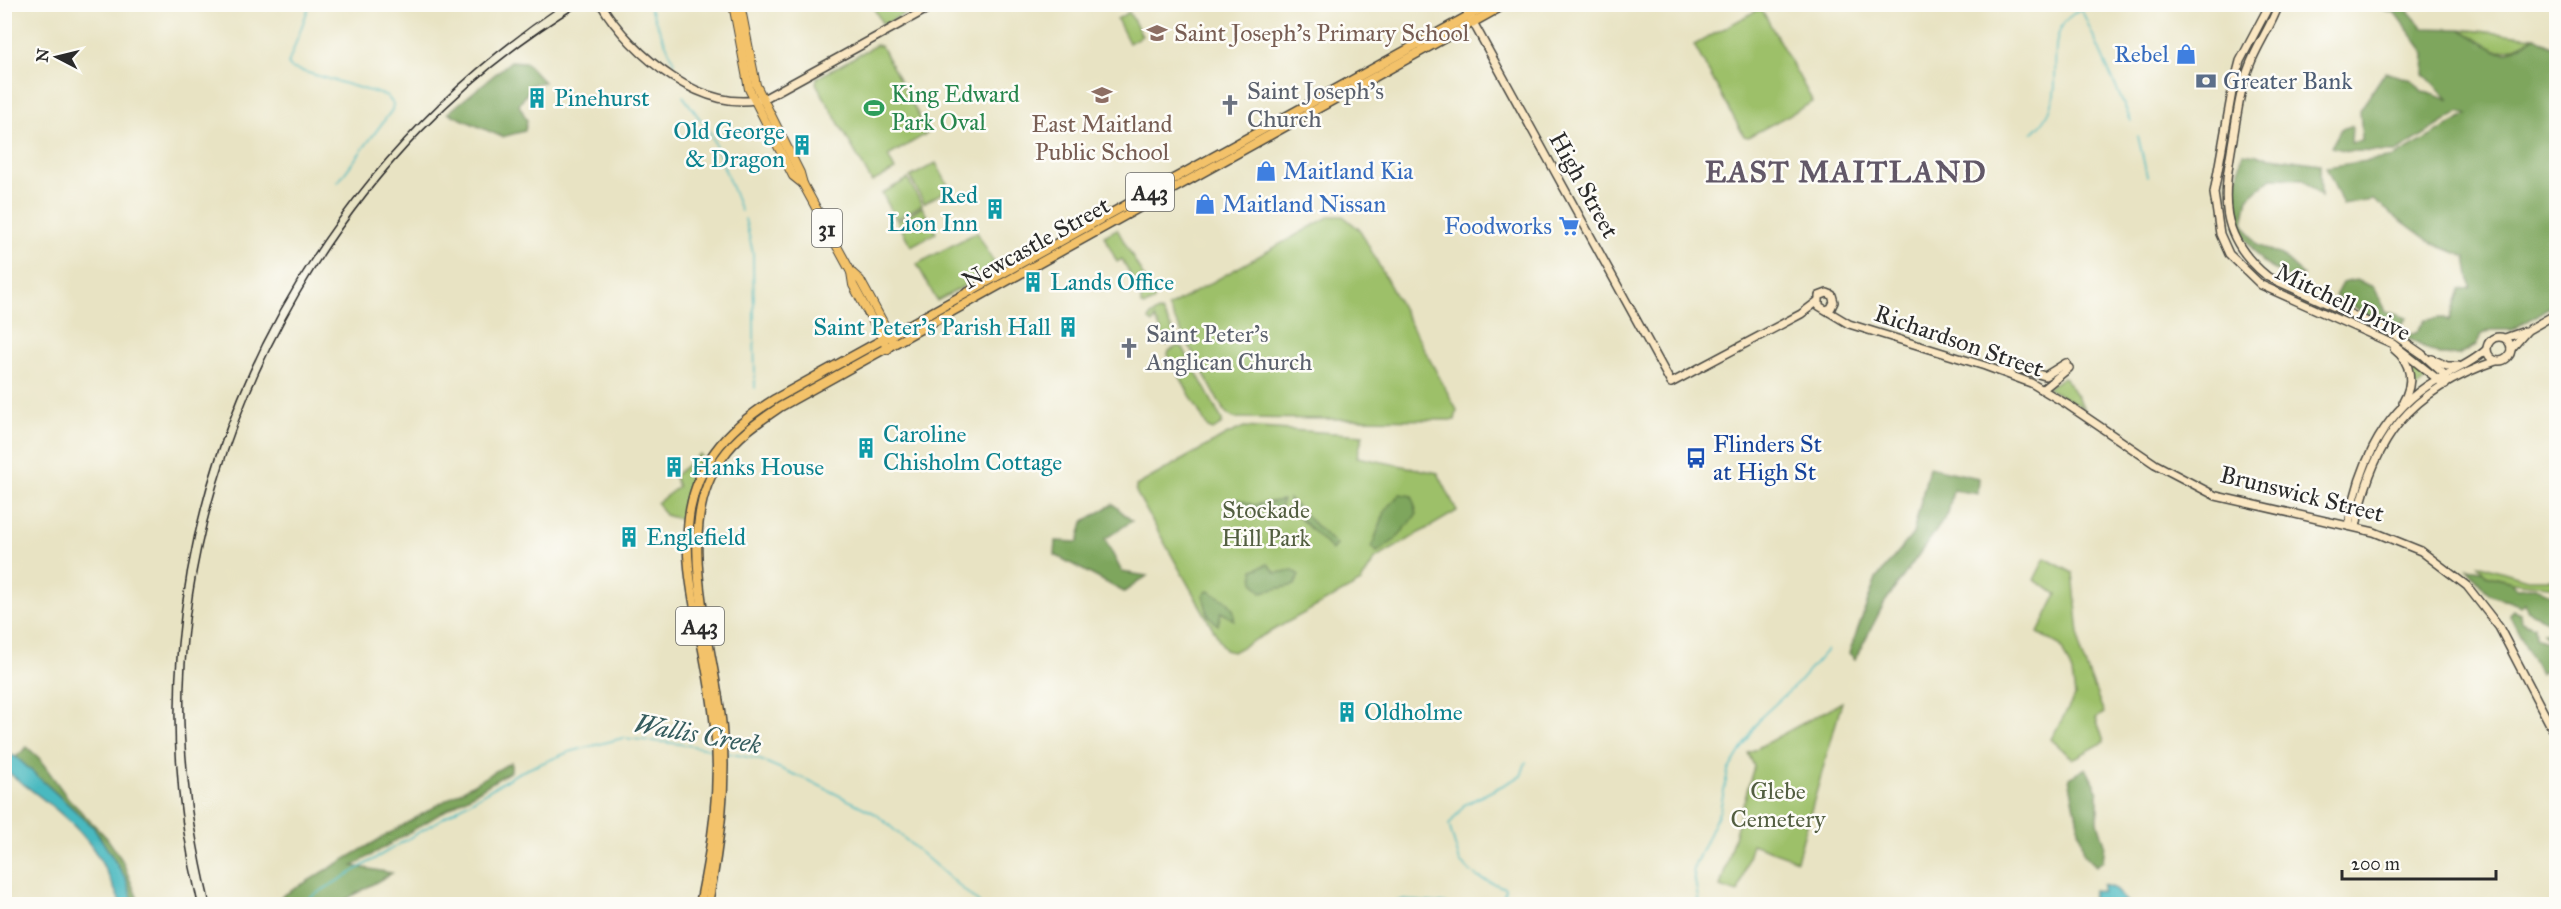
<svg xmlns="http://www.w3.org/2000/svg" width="2561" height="909" viewBox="0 0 2561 909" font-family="'IM FELL Great Primer',serif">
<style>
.green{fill:#9dc069;stroke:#64764a;stroke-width:1.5}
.forest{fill:#7ea65d;stroke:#546844;stroke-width:1.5}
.water{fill:#4ab9c0;stroke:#3a7276;stroke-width:1.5}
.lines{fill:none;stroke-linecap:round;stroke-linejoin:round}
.stream{stroke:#4ab9c0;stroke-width:1.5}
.secondary-casing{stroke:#474742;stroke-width:10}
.primary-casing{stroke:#474742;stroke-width:10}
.highway-casing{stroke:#474742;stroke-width:11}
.secondary{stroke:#fae7c3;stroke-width:7}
.primary{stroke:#f3c26a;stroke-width:8}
.highway{stroke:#f3c26a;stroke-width:8}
.rail{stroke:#2b2b2b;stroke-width:1.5}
.labels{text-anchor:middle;stroke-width:5;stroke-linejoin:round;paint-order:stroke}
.shield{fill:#fdfcf7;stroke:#6a6a68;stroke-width:1.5}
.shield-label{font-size:22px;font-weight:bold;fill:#2b2b2b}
.education-label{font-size:24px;fill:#785e54;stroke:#fdfcf7;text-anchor:start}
.shop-label{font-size:24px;fill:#366cbe;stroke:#fdfcf7;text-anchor:end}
.service-label{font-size:24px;fill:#4e5e75;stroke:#fdfcf7;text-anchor:start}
.worship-label{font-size:24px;fill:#5b616d;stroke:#fdfcf7;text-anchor:start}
.leisure-label{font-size:24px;fill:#27864d;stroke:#fdfcf7;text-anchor:start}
.culture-label{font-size:24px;fill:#0d838f;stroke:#fdfcf7;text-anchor:start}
.street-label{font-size:24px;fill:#2b2b2b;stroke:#fdfcf7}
.transit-label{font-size:24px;fill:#164399;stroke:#fdfcf7;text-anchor:start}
.park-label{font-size:24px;fill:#535f41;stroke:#fdfcf7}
.water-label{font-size:26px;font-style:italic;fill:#365d5f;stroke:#fdfcf7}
.district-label{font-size:30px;font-weight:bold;letter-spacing:1.5px;fill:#625868;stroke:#fdfcf7}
</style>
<rect width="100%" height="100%" fill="#fdfcf7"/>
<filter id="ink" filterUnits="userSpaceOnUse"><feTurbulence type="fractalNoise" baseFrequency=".0167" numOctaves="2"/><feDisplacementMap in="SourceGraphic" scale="12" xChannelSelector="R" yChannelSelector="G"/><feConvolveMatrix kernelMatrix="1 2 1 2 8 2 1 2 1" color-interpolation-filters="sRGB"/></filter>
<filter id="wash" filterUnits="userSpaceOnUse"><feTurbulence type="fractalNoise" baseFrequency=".008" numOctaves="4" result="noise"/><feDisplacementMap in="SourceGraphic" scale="24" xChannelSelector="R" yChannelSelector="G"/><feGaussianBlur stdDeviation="1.35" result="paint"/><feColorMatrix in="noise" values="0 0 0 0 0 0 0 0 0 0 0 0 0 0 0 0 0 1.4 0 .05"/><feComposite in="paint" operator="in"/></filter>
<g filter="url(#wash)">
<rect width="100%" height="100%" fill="#e8e3c3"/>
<g class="green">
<path d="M872 5H919L886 24 882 23Z"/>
<path d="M1761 8 1813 102 1748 137 1744 136 1694 45Z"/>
<path d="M1129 12 1142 36 1129 43 1117 19Z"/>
<path d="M2460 29 2535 37C2495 59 2498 52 2460 29Z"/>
<path d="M876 45 881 46 928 133 888 156 895 170 872 182 816 83 817 78Z"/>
<path d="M936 163 950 189 924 203 910 177Z"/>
<path d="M908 179 922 205 896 219 882 193Z"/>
<path d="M922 207 936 233 911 246 897 221Z"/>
<path d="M1330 216H1343L1360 230 1457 410 1455 420 1234 418 1228 415 1223 409 1168 307Z"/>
<path d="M1117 229 1155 297 1153 302 1145 306 1141 305V294L1122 259 1117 262 1104 236Z"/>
<path d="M977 232 997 268 937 301 917 264Z"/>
<path d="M1158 311 1162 312 1176 336 1167 345 1161 340 1162 333 1155 318 1153 323 1149 320 1150 316Z"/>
<path d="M1178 346 1183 348 1222 420V424L1213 430 1208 428 1168 355 1169 351Z"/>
<path d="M2413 361 2430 377 2414 390 2412 389 2410 366Z"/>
<path d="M2063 377 2065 378 2085 409 2047 388Z"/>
<path d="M1244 427 1363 435 1357 457 1438 473 1457 511 1375 559 1361 582 1233 652 1225 650 1136 492V486L1226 435Z"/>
<path d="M700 454 702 457 689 490 684 516 679 519 665 515 657 503 678 487 674 476Z"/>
<path d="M2045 558 2073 573 2081 654 2104 713 2096 718 2104 742 2073 759 2051 739 2075 696 2072 673 2061 646 2038 633 2057 594 2034 580Z"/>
<path d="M2478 564 2527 579H2555L2556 587 2511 582 2486 575Z"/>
<path d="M1842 702 1797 860 1752 844 1738 893 1720 887 1754 766 1748 753Z"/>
</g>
<g class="forest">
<path d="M2380 5H2403L2423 28 2460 29 2497 51 2508 52 2535 37 2556 48V303L2512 330H2491L2481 335 2476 345 2459 355H2439L2403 336 2416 333 2425 320 2442 318 2449 321 2460 290 2471 288 2466 257 2432 243 2373 200 2343 205 2326 167 2394 157 2468 115 2460 112 2396 152 2348 151 2331 147 2341 129 2352 126 2351 143 2362 140 2360 110 2385 72 2412 80 2422 91 2449 100 2424 74 2425 53 2395 13 2381 9Z"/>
<path d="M511 61 525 62 544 82 533 84 519 105 527 120 525 131 502 137 448 113Z"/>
<path d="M2243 153 2320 164 2321 197 2303 179 2272 178 2248 198 2243 223 2257 245 2281 255 2303 275 2290 279 2263 263 2241 233 2232 200Z"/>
<path d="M2356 280 2374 287 2386 311 2407 318 2396 331 2335 296 2342 283Z"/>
<path d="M1929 467 1979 478 1978 494 1953 490 1948 514 1885 602 1855 659 1849 653 1876 579 1913 534Z"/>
<path d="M1400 494 1412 496 1417 514 1395 540 1377 552 1372 546 1386 509Z"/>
<path d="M1237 499 1253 505 1283 500 1280 508C1265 516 1251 513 1237 504Z"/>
<path d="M1289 499 1336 545 1332 550 1289 508Z"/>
<path d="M1113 504 1132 521 1105 539 1122 572 1147 576 1124 592 1055 555 1056 541 1078 542 1083 522Z"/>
<path d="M1268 564 1276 573 1293 570 1299 575 1295 585 1261 592 1254 583 1253 570Z"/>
<path d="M2467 568 2482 570 2486 575 2511 582 2516 588 2531 587 2551 594 2556 592V664L2540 674 2509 614 2513 610 2520 613 2521 621 2534 626 2535 637 2551 643 2542 632H2554L2555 624 2528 611 2525 603 2521 606 2489 594Z"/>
<path d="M1208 591C1221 598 1237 603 1234 620L1221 612 1218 625 1208 615 1203 595Z"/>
<path d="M27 747 39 758 67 797 107 838 122 860 140 904H134L126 879 94 828 16 757Z"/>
<path d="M511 762V771L353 866 392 873 338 904H274L282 896Z"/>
<path d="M2086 768 2098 792V822L2105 844 2103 861 2096 866 2084 854 2069 778Z"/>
</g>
<g class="water">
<path d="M9 754 16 757 94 828 126 879 134 904H121C112 883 103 862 89 843 67 814 33 792 5 770Z"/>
<path d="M2103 885 2113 888 2129 904H2092L2093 890 2103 892Z"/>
</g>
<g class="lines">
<g class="stream">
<path d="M310 4 288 64 291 68 387 96 393 104 392 110 338 182"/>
<path d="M648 4 674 62"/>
<path d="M2079 4 2131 121"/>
<path d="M683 96 711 134 741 211"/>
<path d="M2032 133C2074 100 2041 50 2066 20 2070 16 2076 12 2081 8"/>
<path d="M2138 136 2147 176"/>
<path d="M745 219 753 253 755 388"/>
<path d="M727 753 758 759 814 783 876 814 980 904"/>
<path d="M299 904 518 773 569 752 623 738 681 744 714 750"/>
<path d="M1382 904 1402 900 1450 904"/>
<path d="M1503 904 1505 888 1477 877 1460 862 1449 825 1464 805 1521 776 1526 762"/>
<path d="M1699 904 1693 869 1720 810 1728 771 1761 717 1797 684 1827 650"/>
</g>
</g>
</g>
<g filter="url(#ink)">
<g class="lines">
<g class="secondary-casing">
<g id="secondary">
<path d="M601 4C630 54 707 118 767 97L936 4"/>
<path d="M1463 4 1671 383 1801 314 1818 301"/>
<path d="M2270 4 2240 61 2232 92 2214 193 2220 234 2229 254 2261 285 2393 344 2445 385"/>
<path d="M2279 4C2271 27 2257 45 2249 67 2240 90 2237 115 2233 139 2223 197 2217 236 2268 277L2390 332 2422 354 2445 375V385"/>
<path d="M1826 310 1831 308 1834 302 1832 295 1827 293 1819 296V306L1849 324 1985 366 2031 383 2068 405 2155 464 2216 496 2374 532 2421 551 2467 586 2499 627 2556 736"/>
<circle cx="2499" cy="349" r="12"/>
<path d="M2505 338 2528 330 2556 314"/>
<path d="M2394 349C2412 363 2414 383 2403 402"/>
<path d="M2511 349 2526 332"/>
<path d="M2432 359 2447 366H2458"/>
<path d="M2002 371 2016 368 2045 376 2066 363"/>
<path d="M2043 389 2069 368"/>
<path d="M2349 526C2357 471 2380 418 2427 386 2446 373 2470 365 2486 350"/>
<path d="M2356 527C2372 439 2410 390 2496 361"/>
</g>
</g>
<g class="primary-casing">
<g id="primary">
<path d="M733 4 749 89 793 176 803 184"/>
<path d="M740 4 756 85 800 173 803 184 851 272 853 285 888 349"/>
<path d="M851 272 860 280 892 339"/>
</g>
</g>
<g class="highway-casing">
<g id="highway">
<path d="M700 904C712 846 721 787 715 728 704 597 633 486 775 399L1490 4"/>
<path d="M708 904C719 846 727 787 722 728 715 647 670 527 722 458 737 436 758 422 780 407L1506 4"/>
</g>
</g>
<use href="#secondary" class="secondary"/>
<use href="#primary" class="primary"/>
<use href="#highway" class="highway"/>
<g class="rail">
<path d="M198 904C113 557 269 200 563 4"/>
<path d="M210 904C193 833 182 761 184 687 193 414 347 144 582 4"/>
</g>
</g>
</g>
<defs>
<g id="school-bare" transform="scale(1.62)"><path d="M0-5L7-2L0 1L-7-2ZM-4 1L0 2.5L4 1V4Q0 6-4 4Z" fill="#8d6e63" stroke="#fdfcf7" stroke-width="2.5" paint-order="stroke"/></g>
<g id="shop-bare" transform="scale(1.62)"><path d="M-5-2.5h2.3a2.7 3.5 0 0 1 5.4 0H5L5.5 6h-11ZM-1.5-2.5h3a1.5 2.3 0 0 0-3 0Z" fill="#3f7fe0" stroke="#fdfcf7" stroke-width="2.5" paint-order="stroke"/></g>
<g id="bank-bare" transform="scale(1.62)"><path d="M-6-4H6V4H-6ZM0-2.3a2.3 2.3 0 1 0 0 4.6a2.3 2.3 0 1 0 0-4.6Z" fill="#5c6f8a" stroke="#fdfcf7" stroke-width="2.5" paint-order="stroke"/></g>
<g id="building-bare" transform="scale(1.62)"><path d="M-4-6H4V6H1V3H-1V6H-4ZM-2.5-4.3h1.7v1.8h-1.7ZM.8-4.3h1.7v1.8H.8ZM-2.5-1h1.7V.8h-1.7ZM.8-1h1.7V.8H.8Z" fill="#0f9aa8" stroke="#fdfcf7" stroke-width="2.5" paint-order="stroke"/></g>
<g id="church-bare" transform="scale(1.62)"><path d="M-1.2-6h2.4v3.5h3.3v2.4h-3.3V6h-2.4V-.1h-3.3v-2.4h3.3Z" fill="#6b7280" stroke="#fdfcf7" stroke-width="2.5" paint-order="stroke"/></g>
<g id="stadium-bare" transform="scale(1.62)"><path d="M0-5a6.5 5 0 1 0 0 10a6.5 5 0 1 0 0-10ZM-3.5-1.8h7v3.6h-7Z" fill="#2e9e5b" stroke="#fdfcf7" stroke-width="2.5" paint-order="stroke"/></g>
<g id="supermarket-bare" transform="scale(1.62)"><path d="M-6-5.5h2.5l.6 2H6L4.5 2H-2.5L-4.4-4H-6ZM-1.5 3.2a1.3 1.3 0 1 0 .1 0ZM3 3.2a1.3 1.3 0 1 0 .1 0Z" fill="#3f7fe0" stroke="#fdfcf7" stroke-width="2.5" paint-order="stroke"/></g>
<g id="bus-bare" transform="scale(1.62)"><path d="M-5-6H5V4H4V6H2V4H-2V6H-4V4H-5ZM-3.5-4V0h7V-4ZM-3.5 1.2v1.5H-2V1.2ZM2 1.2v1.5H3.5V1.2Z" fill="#1a4fb4" stroke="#fdfcf7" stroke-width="2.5" paint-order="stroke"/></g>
</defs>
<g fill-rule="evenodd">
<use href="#school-bare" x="1157" y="33"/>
<use href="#shop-bare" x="2186" y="54"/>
<use href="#bank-bare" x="2206" y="81"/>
<use href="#school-bare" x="1102" y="95"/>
<use href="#building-bare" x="537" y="98"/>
<use href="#church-bare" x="1230" y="105"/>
<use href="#stadium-bare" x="874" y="108"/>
<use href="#building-bare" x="802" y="145"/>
<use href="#shop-bare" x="1266" y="171"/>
<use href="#shop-bare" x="1205" y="204"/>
<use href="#building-bare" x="995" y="209"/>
<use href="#supermarket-bare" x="1569" y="226"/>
<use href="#building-bare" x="1033" y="282"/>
<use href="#building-bare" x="1068" y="327"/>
<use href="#church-bare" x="1129" y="348"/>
<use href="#building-bare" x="866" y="448"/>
<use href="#bus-bare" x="1696" y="458"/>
<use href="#building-bare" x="674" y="467"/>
<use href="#building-bare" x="629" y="537"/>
<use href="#building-bare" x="1347" y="712"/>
</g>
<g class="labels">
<g class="shield">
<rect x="1126" y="173" width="48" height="38" rx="4.5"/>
<rect x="812" y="209" width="30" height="38" rx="4.5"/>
<rect x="676" y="607" width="48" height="38" rx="4.5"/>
</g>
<g class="shield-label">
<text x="1150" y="200">A43</text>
<text x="827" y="236">31</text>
<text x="700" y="634">A43</text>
</g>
<g class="education-label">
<text x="1174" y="41">Saint Joseph's Primary School</text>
<text x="1102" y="132" text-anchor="middle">East Maitland<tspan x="1102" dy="28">Public School</tspan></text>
</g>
<g class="shop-label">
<text x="2169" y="62">Rebel</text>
<text x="1283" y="179" text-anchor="start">Maitland Kia</text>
<text x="1222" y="212" text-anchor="start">Maitland Nissan</text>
<text x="1552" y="234">Foodworks</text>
</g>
<g class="service-label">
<text x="2223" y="89">Greater Bank</text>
</g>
<g class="worship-label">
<text x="1247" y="99">Saint Joseph's<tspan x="1247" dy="28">Church</tspan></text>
<text x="1146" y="342">Saint Peter's<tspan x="1146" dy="28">Anglican Church</tspan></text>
</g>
<g class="leisure-label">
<text x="891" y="102">King Edward<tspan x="891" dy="28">Park Oval</tspan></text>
</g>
<g class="culture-label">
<text x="554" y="106">Pinehurst</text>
<text x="785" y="139" text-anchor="end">Old George<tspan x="785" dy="28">&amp; Dragon</tspan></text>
<text x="978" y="203" text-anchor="end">Red<tspan x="978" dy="28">Lion Inn</tspan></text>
<text x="1050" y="290">Lands Office</text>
<text x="1051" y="335" text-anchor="end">Saint Peter's Parish Hall</text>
<text x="883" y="442">Caroline<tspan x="883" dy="28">Chisholm Cottage</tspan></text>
<text x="691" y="475">Hanks House</text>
<text x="646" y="545">Englefield</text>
<text x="1364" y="720">Oldholme</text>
</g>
<g class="street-label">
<text transform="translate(1584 185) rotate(61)" y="8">High Street</text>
<text transform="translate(1036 243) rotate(-29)" y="8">Newcastle Street</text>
<text transform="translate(2343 302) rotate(26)" y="8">Mitchell Drive</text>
<text transform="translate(1959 341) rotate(19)" y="8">Richardson Street</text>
<text transform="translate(2302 494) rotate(14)" y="8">Brunswick Street</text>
</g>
<g class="transit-label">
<text x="1713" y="452">Flinders St<tspan x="1713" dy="28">at High St</tspan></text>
</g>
<g class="park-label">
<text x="1266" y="518">Stockade<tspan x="1266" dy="28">Hill Park</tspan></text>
<text x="1778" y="799">Glebe<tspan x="1778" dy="28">Cemetery</tspan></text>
</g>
<g class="water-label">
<text transform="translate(698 734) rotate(10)" y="9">Wallis Creek</text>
</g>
<g class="district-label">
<text x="1846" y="182">EAST MAITLAND</text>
</g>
</g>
<rect width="2561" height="909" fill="none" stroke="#fdfcf7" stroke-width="24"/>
<g transform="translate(57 57) rotate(277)" stroke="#fdfcf7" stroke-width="4.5" paint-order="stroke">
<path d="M0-4.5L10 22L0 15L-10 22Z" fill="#2b2b2b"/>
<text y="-9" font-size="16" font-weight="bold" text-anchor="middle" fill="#2b2b2b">N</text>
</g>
<path d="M2342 870v9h154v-9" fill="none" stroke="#2b2b2b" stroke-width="3"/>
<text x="2351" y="870" font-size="18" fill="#2b2b2b" stroke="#fdfcf7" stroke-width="4.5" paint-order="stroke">200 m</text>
</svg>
